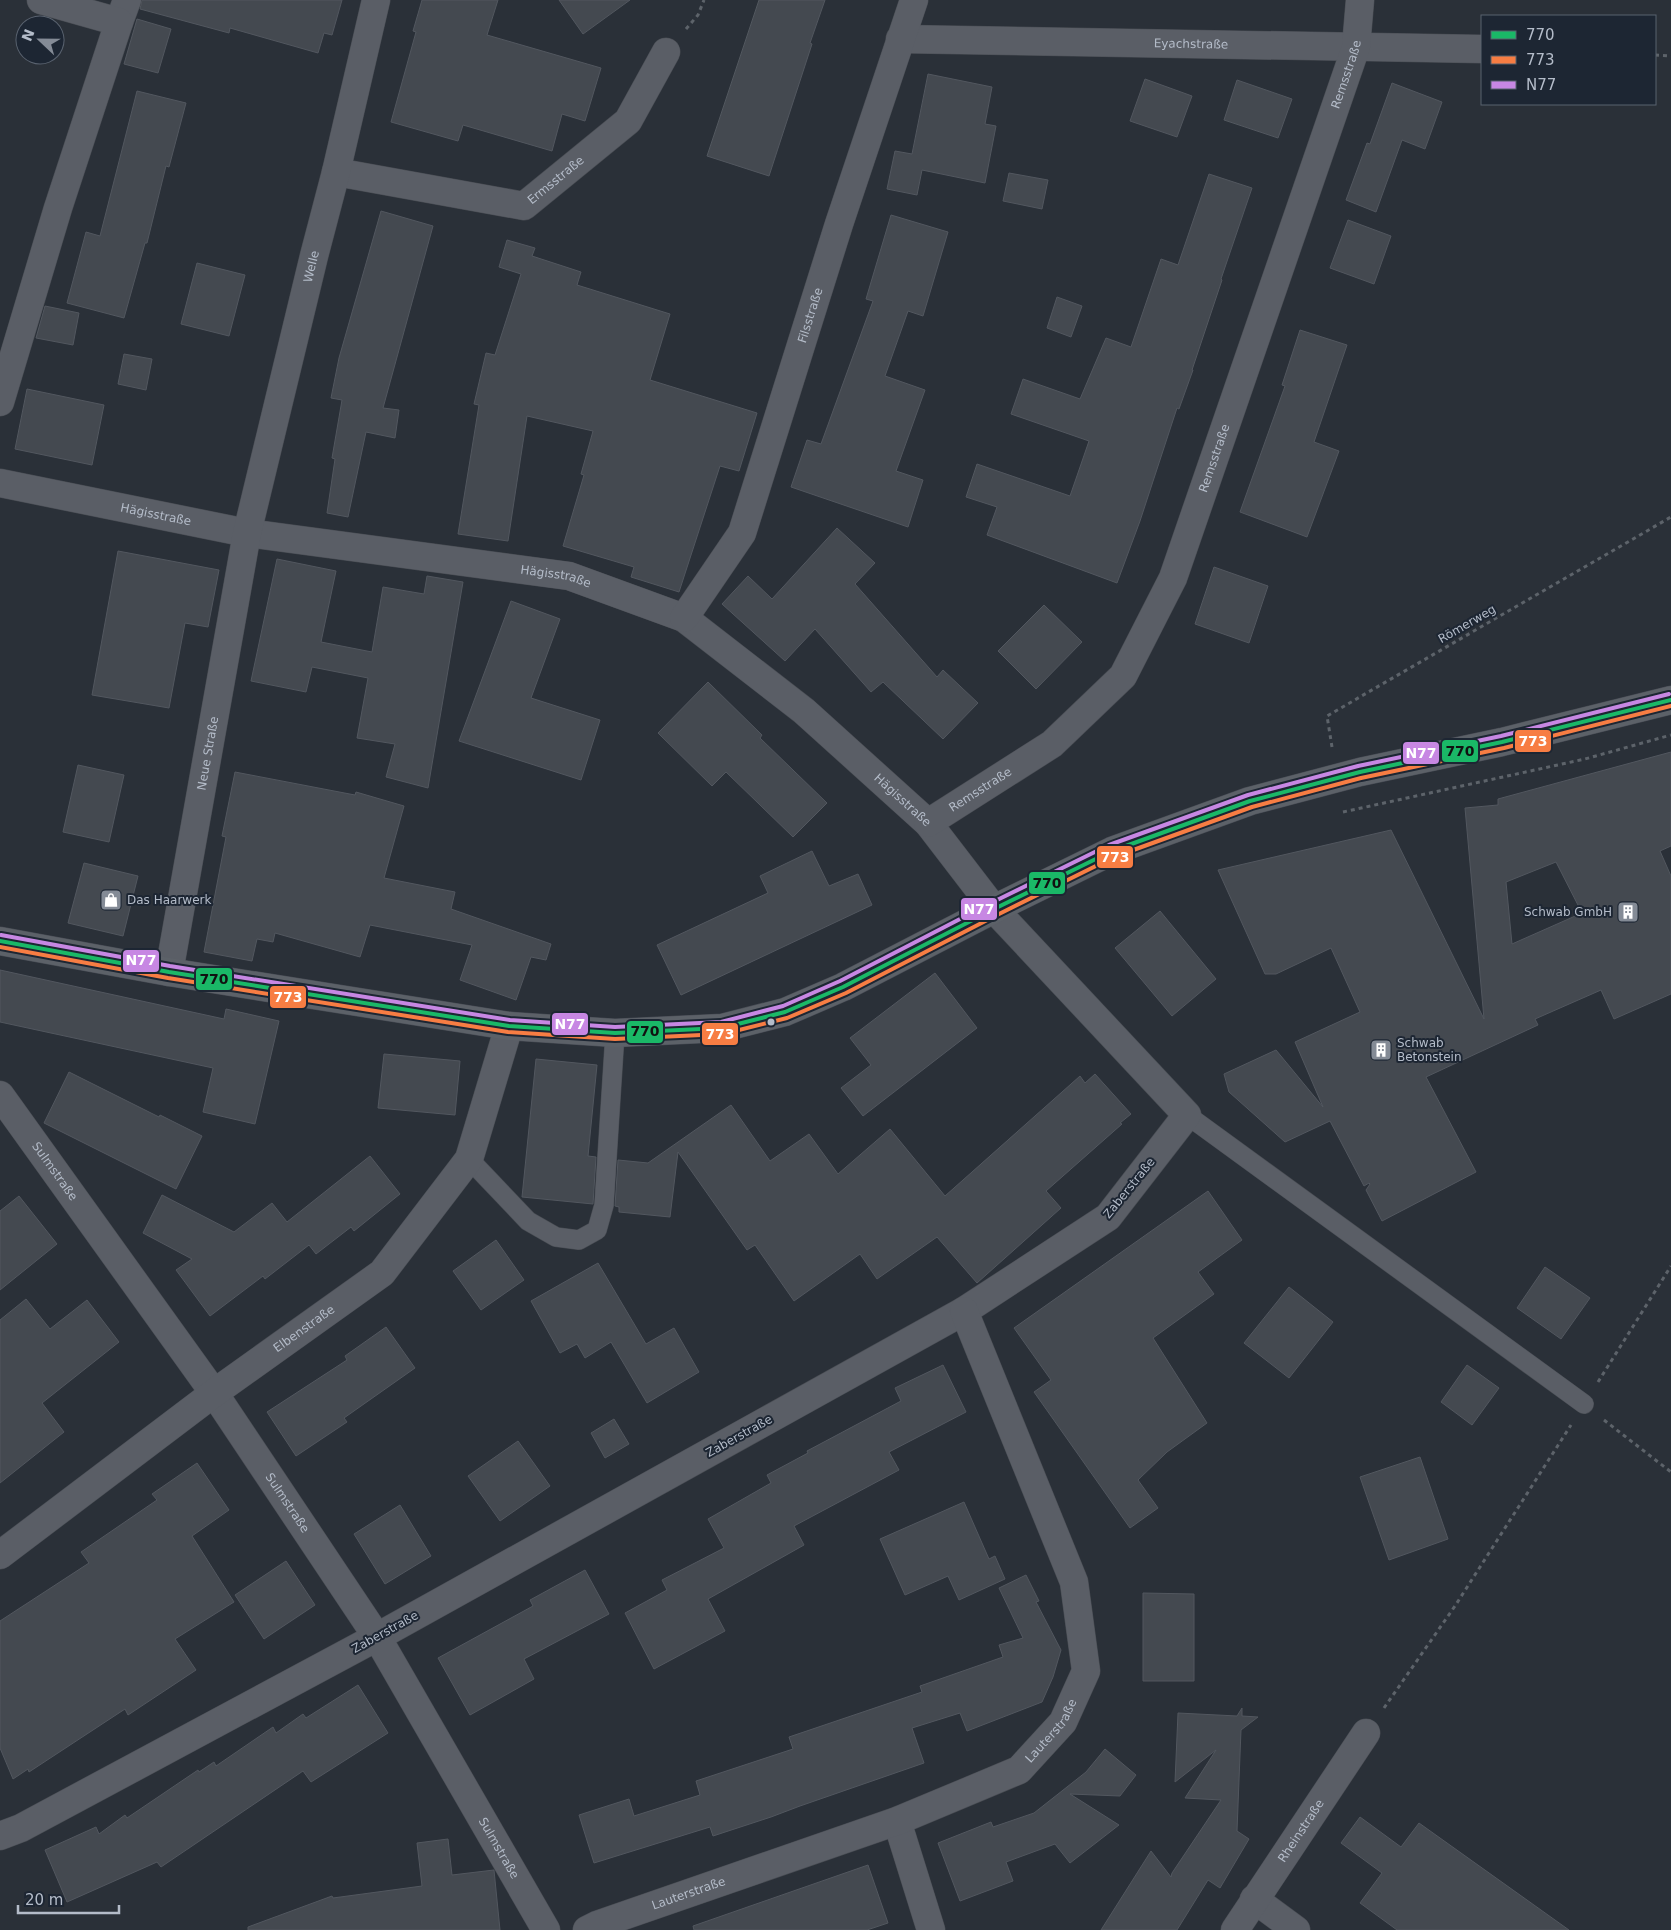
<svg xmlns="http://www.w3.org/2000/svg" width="1671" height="1930" viewBox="0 0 1671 1930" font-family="'DejaVu Sans',sans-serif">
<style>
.building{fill:#444950;stroke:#52575f;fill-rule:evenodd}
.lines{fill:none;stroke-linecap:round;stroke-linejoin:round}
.service-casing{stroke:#484c53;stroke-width:20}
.minor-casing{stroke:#484c53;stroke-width:29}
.primary-casing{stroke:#484c55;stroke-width:29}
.path{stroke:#5d636a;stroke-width:3;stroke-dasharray:4 4;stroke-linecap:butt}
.service{stroke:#5a5e66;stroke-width:19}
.minor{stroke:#5a5e66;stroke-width:28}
.primary{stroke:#5c6168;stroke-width:28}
.bus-1-casing{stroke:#1d2633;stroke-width:8}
.bus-2-casing{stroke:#1d2633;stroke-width:8}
.bus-3-casing{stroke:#1d2633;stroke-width:8}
.bus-1{stroke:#1ab867;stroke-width:4}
.bus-2{stroke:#f77d43;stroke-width:4}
.bus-3{stroke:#c787e3;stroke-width:4}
.bus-dot{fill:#b4bcc9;stroke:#1d2633;stroke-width:2}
.labels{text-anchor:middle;stroke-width:4;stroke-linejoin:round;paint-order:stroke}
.street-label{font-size:12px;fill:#b4bcc9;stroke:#1d2633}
.poi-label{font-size:12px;fill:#b4bcc9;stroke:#1d2633;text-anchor:start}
.line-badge{stroke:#1d2633;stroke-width:2}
.badge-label{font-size:14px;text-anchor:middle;font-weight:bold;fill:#fff}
.pale-badge-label{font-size:14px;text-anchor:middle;font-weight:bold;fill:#111}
</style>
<rect width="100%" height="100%" fill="#2a3038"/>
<g class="building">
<path d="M142 0H342L332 35 324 33 318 53 230 28 229 33 140 9Z"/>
<path d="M422 0H498L487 35 601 68 585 121 562 114 552 151 463 125 458 141 391 122 416 32 413 31Z"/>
<path d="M559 0H630L583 34Z"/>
<path d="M759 0H825L810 43 812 44 769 176 707 156Z"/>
<path d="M137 19 171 29 158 73 124 64Z"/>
<path d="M928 74 992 87 985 124 996 126 985 183 922 170 917 195 887 189 895 151 912 154Z"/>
<path d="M1145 79 1192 96 1177 137 1130 121Z"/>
<path d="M1237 80 1292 99 1278 138 1224 120Z"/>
<path d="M1392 83 1442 102 1425 149 1402 140 1376 212 1346 200 1367 143 1370 144Z"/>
<path d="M137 91 186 103 169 167 166 166 147 243H145L124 318 67 303 86 232 100 236Z"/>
<path d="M1009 173 1048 180 1042 209 1003 201Z"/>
<path d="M1209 174 1252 188 1221 279 1222 280 1192 370H1193L1179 409 1177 408 1140 521 1117 583 987 535 997 507 966 497 977 464 1070 496 1089 441 1011 414 1023 379 1080 399 1106 338 1131 347 1161 259 1178 265Z"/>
<path d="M381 211 433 226 383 408 399 410 395 438 366 432 348 517 327 513 335 459 332 458 342 400 331 398 339 358Z"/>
<path d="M891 215 948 232 923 316 908 311 885 376 925 390 896 471 923 480 908 527 791 487 807 440 821 444 873 301 866 299Z"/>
<path d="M1348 220 1391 236 1374 284 1330 268Z"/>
<path d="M507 240 535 248 532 256 581 272 577 285 670 314 650 380 757 413 739 471 720 466 679 592 631 577 634 567 563 546 584 475 581 474 593 431 527 416 508 541 458 534 479 405 474 404 486 353 495 355 521 274 499 267Z"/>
<path d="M197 263 245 275 229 336 181 324Z"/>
<path d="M1057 297 1082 306 1071 337 1047 328Z"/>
<path d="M45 306 79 313 73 345 36 338Z"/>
<path d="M1300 330 1347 345 1314 442 1339 451 1307 537 1240 512 1285 386 1282 385Z"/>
<path d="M124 354 152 359 146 390 118 384Z"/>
<path d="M27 389 104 405 92 465 15 449Z"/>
<path d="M837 528 875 563 855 584 937 677 943 670 978 703 943 739 883 682 871 692 815 629 785 661 722 604 748 576 772 599Z"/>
<path d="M118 551 219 570 208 627 185 623 169 708 92 695Z"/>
<path d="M277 559 336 571 321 642 372 652 383 587 424 594 427 576 463 582 428 788 386 777 395 744 357 738 368 678 312 667 306 692 251 681Z"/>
<path d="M1214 567 1268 586 1249 643 1195 624Z"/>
<path d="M511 601 560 619 531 698 600 720 581 780 459 741Z"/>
<path d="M1044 605 1082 642 1036 689 998 651Z"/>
<path d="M708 682 762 735 760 738 827 803 793 837 726 772 712 786 658 733Z"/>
<path d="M1671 752V846L1660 851 1671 876V994L1614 1019 1601 990 1535 1019 1538 1025 1426 1077 1476 1172 1382 1221 1366 1190 1370 1184 1369 1183 1364 1186 1330 1121 1285 1142 1229 1092 1224 1074 1276 1050 1323 1107 1295 1042 1360 1012 1331 948 1276 974H1265L1218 870 1391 830 1484 1019 1465 808 1498 805V799ZM1556 862 1582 913 1512 944 1506 882Z"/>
<path d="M78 765 124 775 109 842 63 832Z"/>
<path d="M235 772 355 795 356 792 404 806 384 878 455 892 451 909 551 944 546 960 531 957 516 1000 460 980 472 945 370 925 360 957 275 933 273 942 257 939 252 961 204 952 226 837 222 836Z"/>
<path d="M812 851 829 886 858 874 872 905 681 995 657 945 768 893 760 876Z"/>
<path d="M84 863 138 876 123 936 68 923Z"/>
<path d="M1160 911 1216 979 1172 1016 1115 948Z"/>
<path d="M0 970 224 1019 226 1009 279 1021 255 1124 203 1112 213 1068 0 1022Z"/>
<path d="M935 973 977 1028 863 1116 841 1088 871 1065 850 1038Z"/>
<path d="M384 1054 460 1061 455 1115 378 1108Z"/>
<path d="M536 1059 597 1065 588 1156 596 1157 593 1204 522 1197Z"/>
<path d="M69 1072 159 1117 160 1115 202 1136 176 1189 44 1123Z"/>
<path d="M1095 1074 1131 1114 1120 1123 1122 1124 1046 1191 1061 1208 977 1283 937 1237 877 1279 860 1254 794 1301 755 1245 747 1250 678 1152 670 1217 619 1212V1207L615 1206 618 1160 648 1163 731 1105 770 1161 809 1134 838 1174 890 1129 945 1196 1080 1076 1085 1083Z"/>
<path d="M370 1156 400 1194 354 1231 351 1227 316 1254 309 1245 265 1279 263 1276 210 1316 176 1270 192 1259 143 1233 162 1195 234 1232 272 1203 287 1222Z"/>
<path d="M1208 1191 1242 1240 1198 1272 1214 1294 1153 1338 1207 1423 1167 1452 1138 1480 1158 1508 1130 1528 1034 1392 1051 1380 1014 1328Z"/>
<path d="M19 1196 57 1244 0 1290V1211Z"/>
<path d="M496 1240 524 1280 481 1310 453 1271Z"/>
<path d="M598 1263 646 1344 674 1328 699 1372 647 1403 611 1342 585 1358 577 1344 560 1353 531 1301Z"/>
<path d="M1545 1267 1590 1298 1561 1339 1517 1308Z"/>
<path d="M1289 1287 1333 1322 1289 1378 1244 1343Z"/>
<path d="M26 1299 50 1329 87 1300 119 1342 42 1403 64 1432 0 1483V1320Z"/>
<path d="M386 1327 415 1368 344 1418 347 1422 296 1456 267 1412 347 1360 345 1356Z"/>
<path d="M943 1365 966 1412 889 1452 899 1470 794 1526 804 1545 708 1599 725 1631 654 1669 625 1613 667 1590 662 1580 724 1548 708 1519 771 1483 767 1475 808 1453 807 1451 901 1401 895 1388Z"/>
<path d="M1467 1365 1499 1388 1472 1425 1441 1402Z"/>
<path d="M614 1419 629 1444 605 1458 591 1433Z"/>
<path d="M518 1441 550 1486 500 1521 468 1476Z"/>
<path d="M1420 1457 1448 1539 1389 1560 1360 1477Z"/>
<path d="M197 1463 229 1510 192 1536 234 1602 175 1639 196 1670 128 1715 125 1709 29 1772 28 1769 13 1779 0 1748V1621L89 1563 81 1552 157 1500 152 1494Z"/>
<path d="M964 1502 989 1559 995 1556 1005 1579 959 1600 948 1576 905 1595 880 1539Z"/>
<path d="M400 1505 431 1556 385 1584 354 1534Z"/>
<path d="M286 1561 315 1605 264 1639 235 1595Z"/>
<path d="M585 1570 609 1614 524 1659 534 1679 470 1715 438 1658 533 1606 530 1600Z"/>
<path d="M1026 1575 1039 1601 1036 1602 1061 1650 1053 1677 1042 1702 967 1731 960 1713 912 1728 924 1763 800 1806 771 1817 713 1836 710 1827 594 1863 579 1815 629 1799 634 1816 700 1795 696 1781 793 1749 789 1737 922 1692 920 1686 1003 1657 999 1645 1023 1638 999 1588Z"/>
<path d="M1143 1593 1194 1594V1681H1143Z"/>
<path d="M358 1685 388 1733 311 1782 303 1771 161 1867 157 1862 67 1902 45 1850 96 1827 99 1834 125 1815 127 1818 198 1770 199 1772 214 1762 216 1766 273 1727 276 1733 303 1714 306 1718Z"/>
<path d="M1242 1708V1716L1258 1717 1241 1730 1237 1831 1249 1839 1220 1888 1208 1880 1177 1930H1101L1151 1851 1171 1877 1172 1873 1221 1800 1185 1798 1216 1750 1175 1782 1178 1713 1237 1716Z"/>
<path d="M1105 1749 1136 1775 1120 1796 1070 1794 1119 1825 1070 1863 1055 1844 1006 1862 1013 1881 960 1901 938 1843 991 1822 993 1827 1034 1813 1086 1772Z"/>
<path d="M1360 1817 1401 1847 1419 1823 1569 1930H1397L1360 1903 1382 1873 1341 1843Z"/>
<path d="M448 1839 452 1875 494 1870 500 1930H248V1927L332 1896 333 1898 422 1886 417 1843Z"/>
<path d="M868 1865 888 1923 867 1930H694L693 1926Z"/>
</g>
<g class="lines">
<g class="service-casing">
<g id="service">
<path d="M1187 1115 1584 1404"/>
<path d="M469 1159 528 1221 556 1237 579 1240 597 1230 604 1205 615 1033"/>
</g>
</g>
<g class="minor-casing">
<g id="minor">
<path d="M119 22 127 0"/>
<path id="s1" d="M900 39 1482 49"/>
<path id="s2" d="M336 172 524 206 628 121 666 52"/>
<path d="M0 402 58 208 119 22 41 0"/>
<path id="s3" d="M0 483 247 533 569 576 684 618 804 711 928 823 994 909 1187 1115 1108 1217 964 1311 377 1637 21 1828 0 1836"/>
<path id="s4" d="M684 618 742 533 839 224 914 0"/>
<path id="s5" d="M928 823 1052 744 1123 676 1173 578 1356 47 1360 0"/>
<path id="s6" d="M169 972 247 533 314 256 336 172 376 0"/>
<path id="s7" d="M0 1095 214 1393 377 1637 546 1930"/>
<path id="s8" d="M0 1555 214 1393 382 1273 469 1159 509 1026"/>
<path d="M897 1821 931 1930"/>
<path d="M1254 1899 1296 1930"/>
<path id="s9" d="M587 1930 597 1925 897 1821 1019 1770 1063 1722 1086 1671 1074 1582 964 1311"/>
<path id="s10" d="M1235 1930 1366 1733"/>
</g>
</g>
<g class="primary-casing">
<path id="primary" d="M0 941 169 972 509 1026 615 1033 722 1028 785 1012 843 987 994 909 1112 851 1250 801 1360 772 1502 742 1671 700"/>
</g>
<g class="path">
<path d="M686 29 698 15 704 0"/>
<path d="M1655 55 1671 56"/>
<path d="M1332 747 1327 716 1671 517"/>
<path d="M1343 812 1585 759 1671 735"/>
<path d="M1598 1382 1671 1266"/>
<path d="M1604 1420 1671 1472"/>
<path d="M1384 1708 1455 1606 1571 1425"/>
</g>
<use href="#service" class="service"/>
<use href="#minor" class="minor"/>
<use href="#primary" class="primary"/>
<g class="bus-1-casing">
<path id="bus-1" d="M0 941 169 972 509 1026 615 1033 722 1028 785 1012 843 987 994 909 1112 851 1250 801 1360 772 1502 742 1671 700"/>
</g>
<g class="bus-2-casing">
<path id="bus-2" d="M0 947 168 978 508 1032 615 1039 723 1034 787 1018 846 993 997 915 1114 857 1252 807 1361 778 1504 748 1671 706"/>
</g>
<g class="bus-3-casing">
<path id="bus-3" d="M1 935 170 966 510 1020 615 1027 721 1022 783 1006 840 981 991 903 1109 845 1248 795 1358 766 1501 736 1669 694"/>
</g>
<use href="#bus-1" class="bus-1"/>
<use href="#bus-2" class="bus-2"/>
<use href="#bus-3" class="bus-3"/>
</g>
<defs>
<g id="shop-square" transform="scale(1.125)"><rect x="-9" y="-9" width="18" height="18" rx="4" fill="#848b96" stroke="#1d2633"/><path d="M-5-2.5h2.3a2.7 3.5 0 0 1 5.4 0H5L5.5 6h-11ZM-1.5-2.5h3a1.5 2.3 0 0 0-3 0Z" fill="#fff"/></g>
<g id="building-square" transform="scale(1.125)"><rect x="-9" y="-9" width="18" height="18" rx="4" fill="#848b96" stroke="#1d2633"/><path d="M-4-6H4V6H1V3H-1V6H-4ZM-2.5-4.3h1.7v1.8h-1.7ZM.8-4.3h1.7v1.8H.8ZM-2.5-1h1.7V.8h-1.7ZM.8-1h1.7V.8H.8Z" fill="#fff"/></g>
</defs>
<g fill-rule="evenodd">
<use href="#shop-square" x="111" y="900"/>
<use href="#building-square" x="1628" y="912"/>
<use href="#building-square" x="1381" y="1050"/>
</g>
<circle class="bus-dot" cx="771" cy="1022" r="4.5"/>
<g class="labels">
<g class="street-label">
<text dy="4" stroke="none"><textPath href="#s1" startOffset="291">Eyachstraße</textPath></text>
<text dy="4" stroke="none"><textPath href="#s5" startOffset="888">Remsstraße</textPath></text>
<text dy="4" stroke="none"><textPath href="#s2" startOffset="232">Ermsstraße</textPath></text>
<text dy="4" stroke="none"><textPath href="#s6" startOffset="720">Welle</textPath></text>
<text dy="4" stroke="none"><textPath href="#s4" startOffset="331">Filsstraße</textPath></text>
<text dy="4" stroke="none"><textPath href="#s5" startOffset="482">Remsstraße</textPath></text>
<text dy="4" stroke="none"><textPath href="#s3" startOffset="159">Hägisstraße</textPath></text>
<text dy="4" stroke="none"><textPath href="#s3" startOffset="564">Hägisstraße</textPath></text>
<text transform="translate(1467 624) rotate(-30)" y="4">Römerweg</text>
<text dy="4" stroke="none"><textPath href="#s6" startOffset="222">Neue Straße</textPath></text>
<text dy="4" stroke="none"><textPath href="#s5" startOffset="62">Remsstraße</textPath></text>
<text dy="4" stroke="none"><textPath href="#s3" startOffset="984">Hägisstraße</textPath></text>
<text dy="4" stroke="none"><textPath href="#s7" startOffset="94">Sulmstraße</textPath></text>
<text transform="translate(1129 1188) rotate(-51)" y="4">Zaberstraße</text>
<text dy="4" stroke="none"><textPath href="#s8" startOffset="379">Elbenstraße</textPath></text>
<text transform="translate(739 1436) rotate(-29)" y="4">Zaberstraße</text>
<text dy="4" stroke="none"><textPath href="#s7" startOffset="499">Sulmstraße</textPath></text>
<text transform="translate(385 1632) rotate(-29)" y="4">Zaberstraße</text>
<text dy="4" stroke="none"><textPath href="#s9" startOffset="512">Lauterstraße</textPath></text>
<text dy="4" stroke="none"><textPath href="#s10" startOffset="119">Rheinstraße</textPath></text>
<text dy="4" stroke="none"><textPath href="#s7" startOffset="904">Sulmstraße</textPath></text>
<text dy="4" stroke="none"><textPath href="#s9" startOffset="108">Lauterstraße</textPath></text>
</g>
<g class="poi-label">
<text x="127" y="904">Das Haarwerk</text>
<text x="1612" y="916" text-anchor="end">Schwab GmbH</text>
<text x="1397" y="1047">Schwab<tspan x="1397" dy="14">Betonstein</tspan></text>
</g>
</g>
<g class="line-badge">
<rect x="1514" y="729" width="38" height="24" rx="5" fill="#f77d43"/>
<rect x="1441" y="739" width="38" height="24" rx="5" fill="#1ab867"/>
<rect x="1402" y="741" width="38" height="24" rx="5" fill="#c787e3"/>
<rect x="1096" y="845" width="38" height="24" rx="5" fill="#f77d43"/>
<rect x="1028" y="871" width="38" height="24" rx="5" fill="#1ab867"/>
<rect x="960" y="897" width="38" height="24" rx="5" fill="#c787e3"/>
<rect x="122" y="949" width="38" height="24" rx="5" fill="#c787e3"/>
<rect x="195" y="967" width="38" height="24" rx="5" fill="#1ab867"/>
<rect x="269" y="985" width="38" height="24" rx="5" fill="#f77d43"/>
<rect x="551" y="1012" width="38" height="24" rx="5" fill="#c787e3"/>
<rect x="626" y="1020" width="38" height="24" rx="5" fill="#1ab867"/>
<rect x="701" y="1022" width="38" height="24" rx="5" fill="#f77d43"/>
</g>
<g class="badge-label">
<text x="1533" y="746">773</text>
<text x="1421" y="758">N77</text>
<text x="1115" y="862">773</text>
<text x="979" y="914">N77</text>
<text x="141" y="965">N77</text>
<text x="288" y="1002">773</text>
<text x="570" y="1029">N77</text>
<text x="720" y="1039">773</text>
</g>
<g class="pale-badge-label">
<text x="1460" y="756">770</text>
<text x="1047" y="888">770</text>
<text x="214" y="984">770</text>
<text x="645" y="1036">770</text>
</g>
<rect x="1481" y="15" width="175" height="90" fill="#1d2633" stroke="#59626f"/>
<rect x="1491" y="31" width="25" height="8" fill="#1ab867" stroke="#59626f"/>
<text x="1526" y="40" font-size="15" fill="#b4bcc9">770</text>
<rect x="1491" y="56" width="25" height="8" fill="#f77d43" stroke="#59626f"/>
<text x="1526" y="65" font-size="15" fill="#b4bcc9">773</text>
<rect x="1491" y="81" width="25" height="8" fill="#c787e3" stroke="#59626f"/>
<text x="1526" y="90" font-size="15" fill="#b4bcc9">N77</text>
<g transform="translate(40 40) rotate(292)"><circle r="24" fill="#1d2633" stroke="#59626f"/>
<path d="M0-4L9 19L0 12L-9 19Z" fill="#848b96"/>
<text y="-8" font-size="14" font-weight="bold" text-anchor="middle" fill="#b4bcc9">N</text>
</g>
<path d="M18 1905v8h101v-8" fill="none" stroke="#b4bcc9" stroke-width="2.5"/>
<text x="25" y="1905" font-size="15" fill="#b4bcc9" stroke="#1d2633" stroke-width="4" paint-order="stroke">20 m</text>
</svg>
